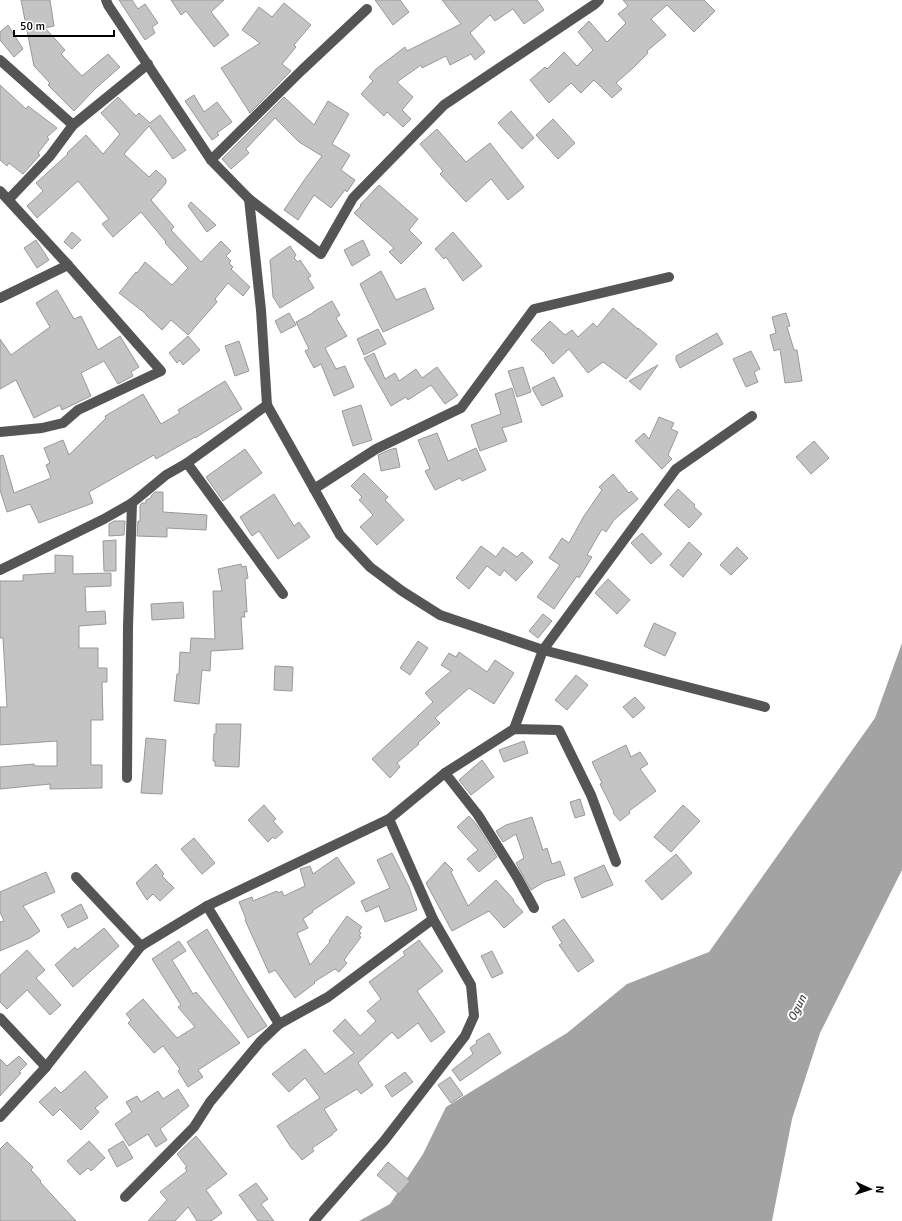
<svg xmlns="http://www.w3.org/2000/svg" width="902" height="1221" viewBox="0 0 902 1221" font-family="Signika,sans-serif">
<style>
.water{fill:#a3a3a3}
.building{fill:#c4c4c4;stroke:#999}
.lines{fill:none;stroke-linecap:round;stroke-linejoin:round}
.minor{stroke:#555;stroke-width:10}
.labels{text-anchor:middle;stroke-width:4;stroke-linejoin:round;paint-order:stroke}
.water-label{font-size:12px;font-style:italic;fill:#444;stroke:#fff}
</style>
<rect width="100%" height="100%" fill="#fff"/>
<path class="water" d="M902 643V870L820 1033 792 1119 772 1221H359L390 1204 423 1154 446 1107 567 1033 627 984 709 952 875 718Z"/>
<g class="building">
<path d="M21 0H50L54 26 45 28 65 50 61 54 82 76 108 54 120 67 95 89 74 111 48 85 50 83 34 66Z"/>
<path d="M119 0H132L138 9 145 4 158 23 152 27 155 33 145 40Z"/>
<path d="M171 0H224L211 12 229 35 214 47 186 11 181 15Z"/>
<path d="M375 0H400L409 12 393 25Z"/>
<path d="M442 0H537L544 10 524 24 513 9 495 21 490 15 470 33 485 52 475 60 471 54 450 65 446 56 422 68 421 65 397 82 413 97 402 110 411 119 403 127 387 112 384 116 361 94 373 81 369 77 376 69 405 47 407 51 461 24Z"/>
<path d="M623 0H704L715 11 694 32 667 5 651 19 666 35 647 51 648 53 633 68 616 83 622 89 612 98 594 80 581 93 571 83 549 103 530 80 545 67 547 69 564 52 577 66 593 50 578 32 589 21 607 42 626 23 618 14 628 6Z"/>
<path d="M284 3 311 25 294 45 296 47 282 64 291 71 250 113 221 68 260 43 242 30 259 7 272 17Z"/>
<path d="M8 25 23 49 14 57 0 40V32Z"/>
<path d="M0 85 26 109 28 106 57 128 47 137 49 139 38 153 40 155 23 174 9 163 7 166 0 160Z"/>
<path d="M194 95 204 112 217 102 232 122 217 133 219 135 212 140 185 101Z"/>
<path d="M118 97 136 116 139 113 150 123 160 115 186 150 173 159 149 126 124 154 149 177 156 170 166 179V183L151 200 174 227 171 230 201 262 221 241 231 251 226 256 231 261 229 263 233 267 231 269 250 287 243 296 228 283 215 299 217 302 188 335 171 320 162 330 146 315V314L119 293 136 272 137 273 145 262 172 285 188 268 165 243 166 242 141 212 113 237 102 224 109 219 78 181 37 218 27 206 43 191 36 183 68 154 67 153 86 135 103 154 120 134 101 113Z"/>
<path d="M284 97 314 125 328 101 349 114 332 144 350 155 341 170 355 180 347 192 345 190 331 208 314 195 298 220 284 210 305 179 322 156 299 142 275 118 246 149 249 153 231 169 222 159Z"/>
<path d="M511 111 534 138 522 149 498 123Z"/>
<path d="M553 119 575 143 558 159 536 135Z"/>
<path d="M437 129 466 162 490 143 524 187 508 200 491 179 466 202 440 174 443 171 420 144Z"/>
<path d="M379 185 418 219 409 230 422 243 401 264 389 252 394 248 354 213 361 206 360 205Z"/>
<path d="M191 202 216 225 207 232 188 206Z"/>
<path d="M72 232 81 240 72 249 64 242Z"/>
<path d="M453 232 482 266 463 281 446 257 444 259 435 249Z"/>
<path d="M36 240 49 260 37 268 24 248Z"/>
<path d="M363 240 370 255 352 266 344 250Z"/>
<path d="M290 246 296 255 294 258 298 262 300 260 311 276 308 278 314 288 280 308 273 297 270 260Z"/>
<path d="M381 271 396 300 425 288 434 309 383 332 360 284Z"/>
<path d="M57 290 74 319 81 316 98 350 120 336 139 367 131 372 133 376 118 384 104 361 81 373 91 396 62 410 60 405 34 418 16 380 0 389V339L11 355 50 327 36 303Z"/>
<path d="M332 301 340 315 336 318 347 336 325 348 336 369 345 366 354 387 334 396 321 364 314 368 305 351 309 349 296 322 313 313V312Z"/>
<path d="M613 308 638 329V328L657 344 626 379 603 362 588 373 569 349 553 364 545 354H546L531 340 550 321 565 335 572 330 578 337 593 323 597 327Z"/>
<path d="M289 313 296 325 281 333 275 321Z"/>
<path d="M786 313 790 326 787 327 794 350H797L802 381 785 383 780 349 774 351 770 335 776 333 772 317Z"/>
<path d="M378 329 386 344 364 355 357 339Z"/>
<path d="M717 333 723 344 680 368 676 360V356Z"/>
<path d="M188 336 200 350 183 365 180 360 177 363 169 353Z"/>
<path d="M239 341 249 371 235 376 225 346Z"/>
<path d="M751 351 760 369 754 372 758 382 746 387 733 359Z"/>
<path d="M374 353 385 379 395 373 399 381 416 369 422 378 437 367 458 395 445 404 431 385 408 400 406 397 391 406 364 358Z"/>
<path d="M658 365 640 390 629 381Z"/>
<path d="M523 367 531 392 517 397 508 371Z"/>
<path d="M554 377 563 396 542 406 532 388Z"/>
<path d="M225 381 242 409 195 438V437L156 459 154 455 89 492 93 503 39 523 30 504 7 512 0 490V456L3 455 14 493 51 478 46 465 50 463 44 448 63 440 69 455 106 418 105 416 143 394 161 424 180 413 178 410Z"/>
<path d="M512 388 522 422 502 428 507 441 480 451 471 425 501 414 495 394Z"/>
<path d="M361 405 372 440 353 446 342 411Z"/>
<path d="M659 417 674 423 671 429 678 432 668 455 672 459 662 469 635 441 644 433 649 439Z"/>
<path d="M437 433 448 461 476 448 486 470 462 481 460 478 435 490 425 471 430 469 418 440Z"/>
<path d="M814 441 829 458 811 474 796 457Z"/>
<path d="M396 448 400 467 381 471 378 455 389 450Z"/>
<path d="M245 449 262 473 223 501 206 477Z"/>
<path d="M364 473 388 497 385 500 404 520 377 545 360 527 373 515 359 500 362 497 351 486Z"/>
<path d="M613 474 629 493 631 491 638 499 614 520 606 532 602 529 587 555 592 557 579 578 577 576 554 609 537 597 560 565 549 558 562 538 569 543 584 516 602 490 599 487Z"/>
<path d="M678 489 695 505 694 507 702 514 689 528 664 505Z"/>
<path d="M155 492H163V512L207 515 206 530 167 528V537L137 536 138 521H140V505L142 503H146V500L151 498V496Z"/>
<path d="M274 494 294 526 299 522 310 537 278 559 259 531 252 536 240 517Z"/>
<path d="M114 521H125L124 535 109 536V524Z"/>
<path d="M642 533 662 554 651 564 631 543Z"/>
<path d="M116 540V571H104L103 541Z"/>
<path d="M689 542 702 554 683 577 670 565Z"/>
<path d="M481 546 496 557 503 547 517 557 522 552 533 562 516 581 504 570 500 576 487 566 469 589 456 578Z"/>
<path d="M737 547 748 558 731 575 720 565Z"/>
<path d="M55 555 73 556V574L111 573V586L85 587 86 612 105 611 106 624 79 626V648H98V668H107V682H102L103 720H91V765H102V788L50 789V784L0 789V767L34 764V766H57V741L0 745V707H7L3 638H0V581H23V575L55 573Z"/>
<path d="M241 564 242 567 246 566 248 578 245 579 247 612H244L245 617H241L243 649 211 651 210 671 202 670 199 704 174 701 177 674H179L180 652 190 653 191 638 215 639 213 591H222L218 569Z"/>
<path d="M608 579 630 600 617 614 595 593Z"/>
<path d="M183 602 184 618 152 620 151 604Z"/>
<path d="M543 614 552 621 538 638 529 631Z"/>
<path d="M654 623 676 633 665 656 644 646Z"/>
<path d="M418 641 428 648 410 675 400 668Z"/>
<path d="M459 652 487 672 495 660 514 673 494 704 469 688 435 718 440 723 418 743 419 744 397 763 400 767 390 778 372 759 433 702 425 693 451 671 441 665 449 653 456 657Z"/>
<path d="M275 666 293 667 292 691 274 690Z"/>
<path d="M576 675 588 685 567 710 555 700Z"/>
<path d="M635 697 645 708 633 718 623 707Z"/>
<path d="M216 724H241L239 767 215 766V761H213L214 734H216Z"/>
<path d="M146 738 166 740 162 794 141 793Z"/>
<path d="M524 741 528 753 504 762 499 750Z"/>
<path d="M626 745 631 757 640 752 648 764 640 769 656 791 629 811 630 813 620 821 613 813 614 812 600 784 602 783 592 762Z"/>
<path d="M482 760 494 777 471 795 459 780Z"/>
<path d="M580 799 585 815 575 818 570 802Z"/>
<path d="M264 805 276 819 273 821 283 832 275 839 273 837 268 842 248 820Z"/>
<path d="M683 805 700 821 671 852 654 837Z"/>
<path d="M469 816 477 825 497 857 479 872 467 859 478 850 457 827Z"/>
<path d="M532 817 543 850 547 848 552 864 560 861 565 875 544 882 531 890 516 863 524 858 516 834 503 842 496 831 506 825Z"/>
<path d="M194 838 215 863 202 874 181 849Z"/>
<path d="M392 853 409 887 417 910 385 922 379 906 366 912 361 901 390 888 377 860Z"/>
<path d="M676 854 692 873 662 900 645 881Z"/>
<path d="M337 857 355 883 312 911 313 912 303 919 308 928 297 933 310 965 330 942 329 941 347 916 362 927 359 931 361 933 359 936 361 937 344 960 347 963 339 972 335 969 314 982 315 983 295 998 275 970 269 973 245 920 246 919 239 902 252 897 253 901 277 891 278 893 282 891 284 896 305 886 300 869 310 866 313 874Z"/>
<path d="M445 862 453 870 451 872 468 906 496 880 514 900 513 901 523 912 504 928 489 911 452 931 426 883Z"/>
<path d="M156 864 164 874 162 876 174 888 160 901 153 894 147 900 136 883Z"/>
<path d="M604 865 613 885 582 898 574 878Z"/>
<path d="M46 872 55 892 23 906 40 931 30 938 0 951V922L4 921 0 912V892Z"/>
<path d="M81 904 88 918 68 928 61 915Z"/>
<path d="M564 919 594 961 578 972 559 945 562 943 552 927Z"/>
<path d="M104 928 119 946 73 987 55 965 75 947 77 950Z"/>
<path d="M207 929 244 991 267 1026 248 1038 187 942Z"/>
<path d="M419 940 443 971 417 991 445 1032 431 1042 418 1023 398 1039 392 1032 358 1063 373 1085 361 1094 357 1089 324 1109 337 1130 332 1134V1135L312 1148 314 1151 302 1160 293 1149H292L277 1126 320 1098 305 1078 289 1092 272 1074 305 1049 325 1074 354 1053 333 1031 345 1019 360 1036 376 1021 367 1011 381 999 369 982 405 955 403 952Z"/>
<path d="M179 941 186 951 172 960 193 994 196 992 240 1043 198 1070 203 1077 188 1087 178 1071 180 1069 163 1046 154 1053 128 1023 131 1020 126 1014 143 999 177 1038 195 1027 178 1007 181 1005 152 959Z"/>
<path d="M27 950 45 970 36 978 61 1005 50 1015 27 990 7 1009 0 1002V975Z"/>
<path d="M492 951 503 973 492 978 481 956Z"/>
<path d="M489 1033 501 1053 460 1081 452 1070 473 1054 470 1048 477 1043 476 1041Z"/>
<path d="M19 1056 27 1064 19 1072 21 1073 0 1096V1059L7 1066Z"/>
<path d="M85 1071 108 1097 95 1108 99 1112 81 1130 60 1109 53 1116 39 1102 55 1087 61 1093Z"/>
<path d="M405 1072 413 1082 392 1097 385 1086Z"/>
<path d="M450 1077 463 1095 451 1103 438 1085Z"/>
<path d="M178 1089 189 1106 160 1129 167 1140 156 1147 148 1134 129 1146 115 1124 132 1112 126 1102 137 1096 141 1102 158 1091 163 1099Z"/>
<path d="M196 1136 227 1174 206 1190 222 1213 211 1221H197L188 1207 175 1221H148L167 1200 160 1192 187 1171 185 1168 187 1167 177 1154Z"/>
<path d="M89 1141 105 1158 91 1171 88 1168 80 1175 67 1161Z"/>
<path d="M123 1141 133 1158 117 1167 108 1150Z"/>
<path d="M7 1142 33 1167 31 1170 41 1181 40 1182 76 1221H0V1149Z"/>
<path d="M388 1162 410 1181 399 1194 377 1175Z"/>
<path d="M256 1183 268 1199 261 1204 274 1221H258L239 1195Z"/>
</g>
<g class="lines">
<g class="minor">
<path d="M106 0 108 5 211 160 249 199 321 254 353 198 444 105 595 4 599 0"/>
<path d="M0 60 73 125"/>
<path d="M211 160 302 70 367 9"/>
<path d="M0 191 68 265 161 371 78 410 63 423 42 428 0 432"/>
<path d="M9 199 50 156 73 125 148 64"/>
<path d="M249 199 261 310 267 405 340 535 370 567 402 591 440 615 543 650 765 707"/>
<path d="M0 298 68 265"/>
<path d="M187 463 283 594"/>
<path d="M314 489 376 449 461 408 534 309 669 277"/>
<path d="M0 570 104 519 132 503 166 475 187 463 267 405"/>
<path d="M514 729 543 650 676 469 752 416"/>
<path d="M445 773 478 815 517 877 534 908"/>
<path d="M127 778 128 627 132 503"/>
<path d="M76 877 141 946"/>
<path d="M207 906 279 1024"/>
<path d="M0 1018 46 1067"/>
<path d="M0 1117 46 1067 141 946 207 906 389 819 445 773 514 729 559 730 591 795 616 862"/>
<path d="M125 1197 194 1127 210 1102 260 1042 279 1024 328 997 433 919"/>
<path d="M314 1221 384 1141 465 1036 474 1016 471 985 433 919 389 819"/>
</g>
</g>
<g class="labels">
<g class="water-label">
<text transform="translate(797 1008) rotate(-64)" y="4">Ogun</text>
</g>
</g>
<g transform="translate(870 1189) rotate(93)" stroke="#ffffff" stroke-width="3" paint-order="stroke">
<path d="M0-3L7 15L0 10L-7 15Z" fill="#000000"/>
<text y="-6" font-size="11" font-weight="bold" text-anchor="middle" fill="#000000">N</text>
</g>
<path d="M14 30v6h100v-6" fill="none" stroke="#000000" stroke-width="2"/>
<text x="20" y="30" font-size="12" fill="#000000" stroke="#ffffff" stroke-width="3" paint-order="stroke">50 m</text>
</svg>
